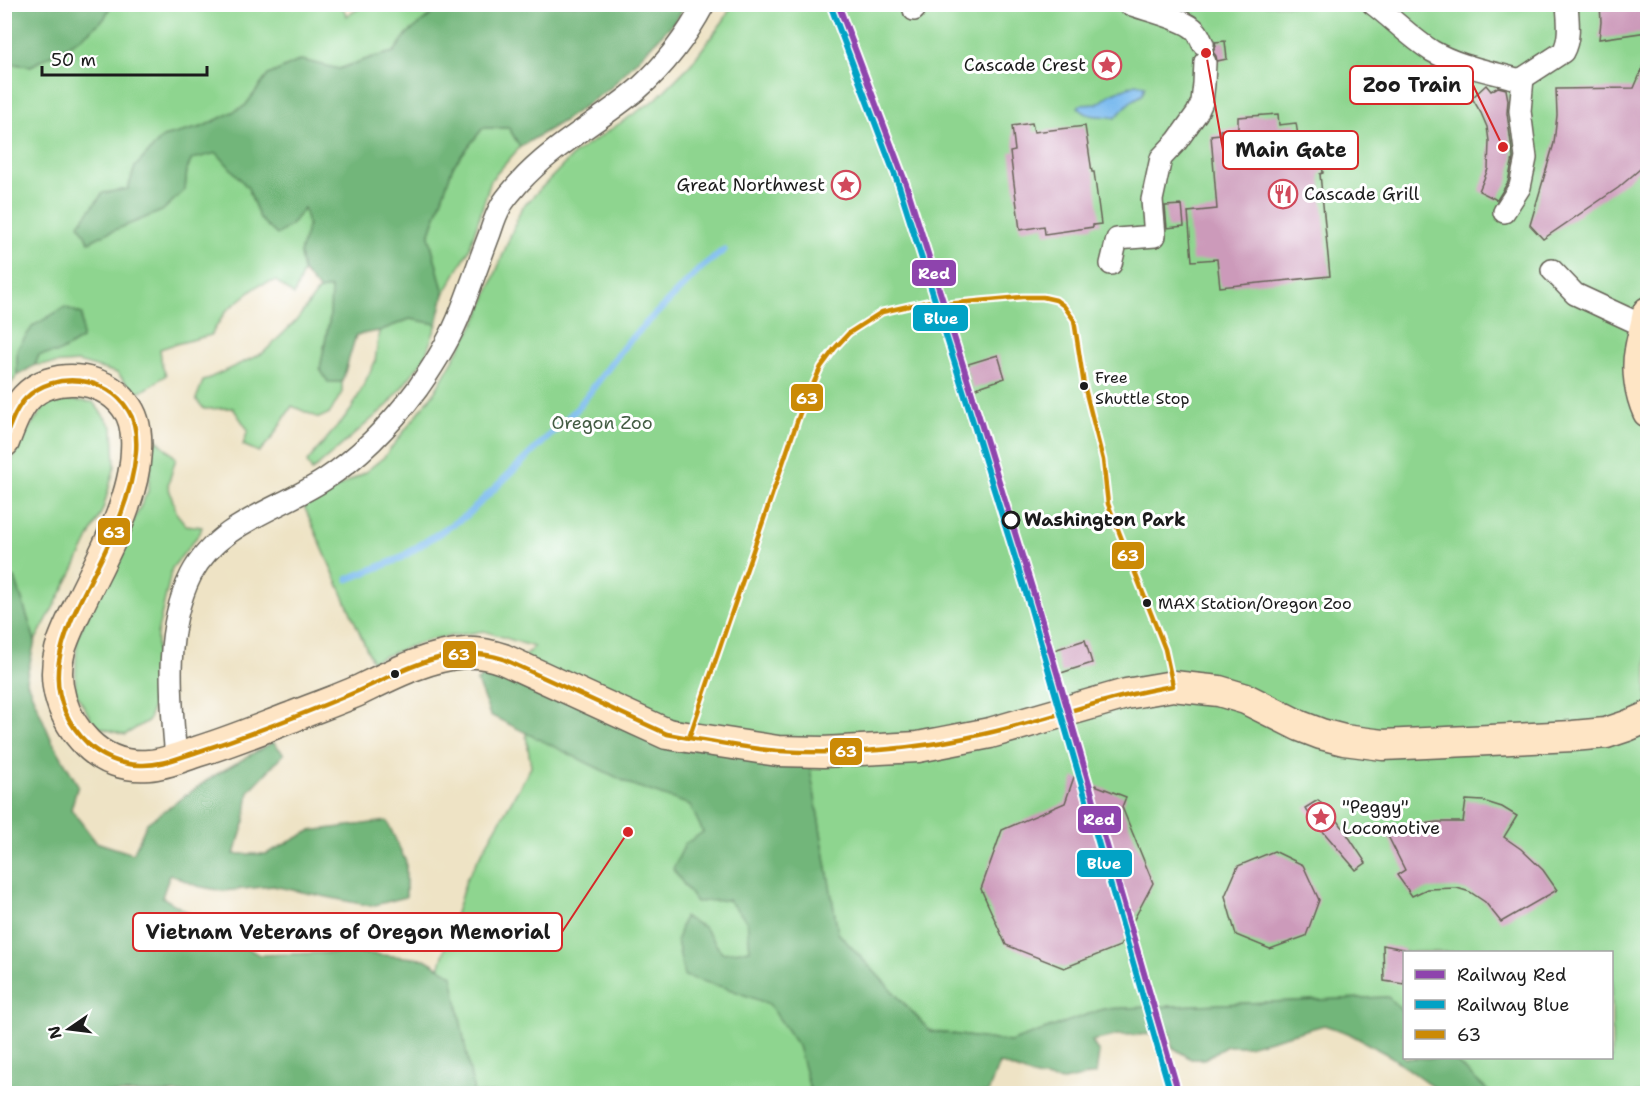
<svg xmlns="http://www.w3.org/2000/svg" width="1652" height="1098" viewBox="0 0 1652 1098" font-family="'Shantell Sans',sans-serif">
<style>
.green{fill:#8ed58f;stroke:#557856;stroke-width:1.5}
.forest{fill:#72b67a;stroke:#47694b;stroke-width:1.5}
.water{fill:#7bbbef;stroke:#4c6c86;stroke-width:1.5}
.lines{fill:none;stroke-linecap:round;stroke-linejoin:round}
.stream{stroke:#7bbbef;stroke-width:7}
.building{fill:#cc9aba}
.street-casing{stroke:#666257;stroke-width:24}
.secondary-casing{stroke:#666257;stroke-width:33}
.street{stroke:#fff;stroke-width:21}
.secondary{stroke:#fee5c5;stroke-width:30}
.bus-1-casing{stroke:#fff;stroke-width:9}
.bus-1{stroke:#cb8a06;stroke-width:4.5}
.rail-1-casing{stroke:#fff;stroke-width:10}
.rail-2-casing{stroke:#fff;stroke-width:10}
.rail-1{stroke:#8e44ad;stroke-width:6}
.rail-2{stroke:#01a2c5;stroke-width:6}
.bus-dot{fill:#1c1c1c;stroke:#fff;stroke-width:2}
.stop-dot{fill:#fff;stroke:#1c1c1c;stroke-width:3}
.labels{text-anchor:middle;stroke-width:6;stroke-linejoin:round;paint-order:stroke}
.bus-label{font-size:16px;fill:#1c1c1c;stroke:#fff;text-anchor:start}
.poi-label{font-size:18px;fill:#1c1c1c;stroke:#fff;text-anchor:end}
.park-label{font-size:18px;fill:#445d44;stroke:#fff}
.stop-label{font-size:18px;font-weight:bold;fill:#1c1c1c;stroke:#fff;text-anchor:start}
.leader{fill:none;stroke:#d62828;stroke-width:2}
.callout-dot{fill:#d62828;stroke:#fff;stroke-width:2}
.callout{fill:#fff;stroke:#d62828;stroke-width:2}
.callout-label{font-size:20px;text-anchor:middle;font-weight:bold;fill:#1c1c1c}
.line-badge{stroke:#fff;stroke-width:2}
.badge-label{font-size:16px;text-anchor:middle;font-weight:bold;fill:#fff}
</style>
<rect width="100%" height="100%" fill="#fff"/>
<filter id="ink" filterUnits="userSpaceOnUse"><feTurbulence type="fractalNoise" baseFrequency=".0167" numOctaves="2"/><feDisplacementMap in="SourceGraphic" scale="12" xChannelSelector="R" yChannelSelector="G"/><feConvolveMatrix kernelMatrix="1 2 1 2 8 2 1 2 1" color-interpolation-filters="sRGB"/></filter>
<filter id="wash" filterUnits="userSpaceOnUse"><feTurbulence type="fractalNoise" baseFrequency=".008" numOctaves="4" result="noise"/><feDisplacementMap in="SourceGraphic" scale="24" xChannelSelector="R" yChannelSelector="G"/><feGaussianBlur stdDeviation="1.35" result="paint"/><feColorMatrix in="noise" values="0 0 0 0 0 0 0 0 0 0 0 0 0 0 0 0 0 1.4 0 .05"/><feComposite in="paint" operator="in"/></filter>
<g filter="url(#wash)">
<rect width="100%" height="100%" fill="#eee3c5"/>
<g class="green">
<path d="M341 4 347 16 364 5H444L407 34 394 52 370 58 339 69 301 60 268 75 245 106 202 127 163 137 135 167 128 189 89 242 185 190 187 169 192 159 217 152 248 188 260 219 291 225 304 207 309 225 300 253 303 272 294 295 276 281 259 285 226 311 211 335 172 345 160 349 162 366 166 375 146 389 135 392 117 373 78 362 35 365 39 355 60 352 17 349V376L5 391V63L31 66 81 38 104 19 111 5Z"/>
<path d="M732 5H1647V1093H1490L1452 1058H1612V952H1404V1013L1387 997 1103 1009 1010 1042 930 1031 838 933 807 752 830 1093H457L432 992 466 880 531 767 515 664 534 647 484 631 433 639 408 647 372 661 304 506 364 473 384 457 434 393 479 315 521 209 574 154 656 99 691 64 724 20Z"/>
<path d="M483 128H509L520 147 491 180 469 250 444 294 429 236 453 166Z"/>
<path d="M331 288 330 317 320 369 328 381 342 382V392L330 413 319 418 292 406 272 438 259 452 243 445 248 430 233 408 204 409 196 399 203 381 263 353 296 321 319 290Z"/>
<path d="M410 319 437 324 424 359 389 404 312 471 307 462 351 410 375 362 379 331Z"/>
<path d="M50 399 93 402 113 428 115 466 103 509 72 573 35 641 15 578 5 579V477L22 438Z"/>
<path d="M154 437 176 458 168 485 177 514 186 525 202 527 200 533 172 568 157 634 156 693 149 720 125 735 95 726 75 691 77 637 148 491Z"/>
</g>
<g class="forest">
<path d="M4 5 5 4 111 5 104 19 81 38 31 66 5 63Z"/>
<path d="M444 5H685L677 19 610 88 563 121 520 147 509 128H483L453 166 429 236 444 294 437 324 410 319 379 331 356 335 342 382H328L320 369 330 317 331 288 319 290 303 271 300 253 308 225 304 208 291 225 277 235 260 219 248 188 217 153 192 159 187 169 185 190 162 211 105 234 89 242 79 224 103 193 128 189 135 167 163 137 202 127 245 106 268 75 301 60 339 69 370 58 394 52 407 34Z"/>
<path d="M65 307 82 314V339L60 352 39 355 35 365 17 376V349L33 326Z"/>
<path d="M15 578 35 641 26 680 52 741 78 785 71 809 96 842 133 854 147 823 212 777 273 742 284 754 249 791 245 821 234 854H266L310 831 387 821 406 862V897L371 906 273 886 223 891 197 886 170 874 162 897 259 955 351 952 425 959 452 975 474 1093H5L4 579Z"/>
<path d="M498 667 809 762 838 933 930 1031 1010 1042 1103 1009 1388 997 1404 1013V1058H1452L1490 1093H1442L1390 1056 1348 1033 1324 1025 1248 1046H1227L1204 1059H1191L1172 1047 1171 1034 1118 1035 1092 1041 1099 1053 1096 1074 1063 1081 1036 1077 999 1063 988 1093H811L798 1046 769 1004 726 988 684 976 677 940 684 917 704 927 722 953 750 950 747 921 728 900 696 902 673 869 685 844 703 832 690 805 630 784 490 715 477 681Z"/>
</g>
<path class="water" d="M1136 84 1145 86 1142 95 1130 102 1115 118C1101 114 1089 120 1078 107L1080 105 1097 104 1102 101 1110 94Z"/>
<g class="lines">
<path class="stream" d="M348 579 399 559 467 515 577 409 627 343 702 267 724 250"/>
</g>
<g id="blocks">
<g class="building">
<path d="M1600 4H1647V32L1599 39 1601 22Z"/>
<path d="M1225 41 1227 59 1217 61 1216 56 1213 52 1216 46 1215 42Z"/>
<path d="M1647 58V163L1618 188 1543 239 1530 225 1554 143 1557 115 1556 89 1634 88Z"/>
<path d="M1486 85 1491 91 1498 87 1506 89 1508 100 1507 113 1513 158 1508 182 1497 200 1479 191 1488 169 1489 141 1487 127 1481 113 1472 98Z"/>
<path d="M1278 114 1279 125 1296 123 1299 142 1320 140 1323 173 1320 174 1330 276 1220 287 1217 259 1192 261 1188 212 1217 209 1211 135 1220 134V130L1238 128V117Z"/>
<path d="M1032 123 1034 132 1085 126 1092 172H1094L1101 224 1093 225V227L1045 234 1044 226 1020 230 1010 152 1015 151 1012 126Z"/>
<path d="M1182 205 1184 226 1167 228 1165 206Z"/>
<path d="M998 355 1005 378 973 389 965 365Z"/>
<path d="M1085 640 1092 663 1061 673 1054 650Z"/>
<path d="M1074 777 1126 797 1122 807 1153 883 1120 946 1064 968 1006 945 981 889 1002 830 1065 803Z"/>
<path d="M1318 800 1339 822 1366 863 1356 870 1315 822 1305 808Z"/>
<path d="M1466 800 1483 801 1502 807 1517 816 1504 837 1521 849 1543 870 1557 890 1501 922 1485 902 1470 892 1457 888 1427 889 1412 896 1397 875 1405 870 1388 836 1410 826 1437 822H1463Z"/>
<path d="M1274 851 1303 865 1319 900 1306 936 1270 949 1236 935 1225 896 1238 866Z"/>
<path d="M1383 945 1404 949V984L1384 981Z"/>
</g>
</g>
</g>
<g filter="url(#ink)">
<use href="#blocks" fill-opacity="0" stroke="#666257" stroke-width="1.5"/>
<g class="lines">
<g class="street-casing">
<g id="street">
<path d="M1129 4C1145 10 1186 19 1196 31 1199 34 1201 40 1203 44"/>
<path d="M1373 4C1393 19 1411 38 1432 51 1458 66 1488 71 1517 79L1523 78 1563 52C1571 38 1568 20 1567 4"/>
<path d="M914 10 918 4"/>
<path d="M1504 212 1520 187 1526 158 1520 111 1523 78"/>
<path d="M1111 264 1117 239 1155 236 1152 200 1161 158 1177 141 1197 113 1202 102 1204 84 1205 62"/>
<path d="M1552 270 1575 294 1646 327"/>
<path d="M176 758C171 699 163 631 191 575 218 523 278 510 324 480 361 456 392 423 418 388 434 365 451 338 461 311 471 285 480 259 490 233 493 224 496 214 501 206 505 198 513 190 519 183 553 145 599 122 638 89 665 65 687 36 704 4"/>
</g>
</g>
<g class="secondary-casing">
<g id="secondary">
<path d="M1648 312C1646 326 1642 337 1640 350 1636 370 1640 394 1648 412"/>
<path d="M4 442C10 427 15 410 26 398 51 371 103 375 125 405 135 417 137 436 136 451 134 502 103 555 81 601 74 616 65 633 60 650 51 684 63 719 87 743 104 760 126 767 149 765 165 764 181 757 196 752 229 742 260 729 292 717 314 708 338 700 360 690 393 674 427 656 465 653 477 652 491 655 503 659L667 734 778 751 823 752 918 747 990 733 1126 694 1173 686 1219 691 1246 699 1300 726 1321 734 1344 740 1383 745 1573 736 1606 733 1627 726 1648 717"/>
</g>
</g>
<use href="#street" class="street"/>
<use href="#secondary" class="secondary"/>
<g class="bus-1-casing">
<g id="bus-1">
<path d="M1022 297H1043L1056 300 1064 306 1074 320 1084 385 1103 460 1108 504 1165 649 1173 686C1110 696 1050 719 988 733 920 749 849 755 779 751 749 749 719 742 689 738L800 413 821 367 835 348 849 333 882 312 931 301 946 304Z"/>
<path d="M4 441C10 426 15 409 26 398 54 370 108 376 128 410 136 422 137 438 136 452 133 486 121 518 106 549 77 612 24 681 88 744 102 757 121 765 140 765 160 766 178 758 197 752 249 735 301 715 351 694 401 673 447 641 503 659L667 734 689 738"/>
</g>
</g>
<use href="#bus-1" class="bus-1"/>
<g class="rail-1-casing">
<path id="rail-1" d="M838 4 906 184 967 378 1037 604 1179 1094"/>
</g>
<g class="rail-2-casing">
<path id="rail-2" d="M831 7 899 186 960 380 1030 606 1171 1094"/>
</g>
<use href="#rail-1" class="rail-1"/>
<use href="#rail-2" class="rail-2"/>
</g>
</g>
<defs>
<g id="sight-ring" transform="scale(1.5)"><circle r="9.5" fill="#fff" stroke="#d1495b" stroke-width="1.5"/><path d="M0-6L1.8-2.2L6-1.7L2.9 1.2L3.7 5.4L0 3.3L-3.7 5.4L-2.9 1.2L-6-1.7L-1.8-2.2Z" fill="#d1495b"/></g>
<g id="restaurant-ring" transform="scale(1.5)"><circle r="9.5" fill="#fff" stroke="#d1495b" stroke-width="1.5"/><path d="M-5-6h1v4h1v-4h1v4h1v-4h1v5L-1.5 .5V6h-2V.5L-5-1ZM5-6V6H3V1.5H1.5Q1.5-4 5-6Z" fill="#d1495b"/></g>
</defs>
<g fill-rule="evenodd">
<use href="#sight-ring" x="1107" y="65"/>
<use href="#sight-ring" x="846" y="185"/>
<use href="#restaurant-ring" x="1283" y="194"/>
<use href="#sight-ring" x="1321" y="817"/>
</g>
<g class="bus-dot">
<circle cx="1084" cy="386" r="5"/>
<circle cx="1147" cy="603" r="5"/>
<circle cx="395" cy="674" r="5"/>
</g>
<circle class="stop-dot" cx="1011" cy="520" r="8"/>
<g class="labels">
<g class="bus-label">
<text x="1095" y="383">Free<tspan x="1095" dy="21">Shuttle Stop</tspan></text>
<text x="1158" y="609">MAX Station/Oregon Zoo</text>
</g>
<g class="poi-label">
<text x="1086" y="71">Cascade Crest</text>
<text x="825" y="191">Great Northwest</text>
<text x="1304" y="200" text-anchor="start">Cascade Grill</text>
<text x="1342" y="813" text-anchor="start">"Peggy"<tspan x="1342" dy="21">Locomotive</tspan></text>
</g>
<g class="park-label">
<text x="602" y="429">Oregon Zoo</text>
</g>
<g class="stop-label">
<text x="1024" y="526">Washington Park</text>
</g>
</g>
<path class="leader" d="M1503 147L1473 85M1206 53L1223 150M628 832L562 932"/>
<g class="callout-dot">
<circle cx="1503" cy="147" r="6"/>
<circle cx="1206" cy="53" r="6"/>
<circle cx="628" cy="832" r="6"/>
</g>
<g class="callout">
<rect x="1350" y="66" width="123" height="38" rx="6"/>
<rect x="1223" y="131" width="135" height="38" rx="6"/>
<rect x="133" y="913" width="429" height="38" rx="6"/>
</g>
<g class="callout-label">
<text x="1412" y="92">Zoo Train</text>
<text x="1291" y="157">Main Gate</text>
<text x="348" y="939">Vietnam Veterans of Oregon Memorial</text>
</g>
<g class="line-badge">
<rect x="911" y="259" width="46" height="28" rx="6" fill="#8e44ad"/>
<rect x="912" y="304" width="57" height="28" rx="6" fill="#01a2c5"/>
<rect x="790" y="383" width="34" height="29" rx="6" fill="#cb8a06"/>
<rect x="97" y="517" width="34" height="29" rx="6" fill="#cb8a06"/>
<rect x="1111" y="541" width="34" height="29" rx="6" fill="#cb8a06"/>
<rect x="442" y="640" width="35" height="29" rx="6" fill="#cb8a06"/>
<rect x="829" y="737" width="34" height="29" rx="6" fill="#cb8a06"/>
<rect x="1077" y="805" width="45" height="29" rx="6" fill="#8e44ad"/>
<rect x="1076" y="849" width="57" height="29" rx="6" fill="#01a2c5"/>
</g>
<g class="badge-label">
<text x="934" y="279">Red</text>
<text x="941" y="324">Blue</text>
<text x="807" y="404">63</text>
<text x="114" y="538">63</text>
<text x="1128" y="561">63</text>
<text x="459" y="660">63</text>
<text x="846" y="757">63</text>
<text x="1099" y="825">Red</text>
<text x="1104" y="869">Blue</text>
</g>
<rect width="1652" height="1098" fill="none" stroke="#fff" stroke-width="24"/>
<rect x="1403" y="951" width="210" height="108" fill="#ffffff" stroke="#a4a4a4" stroke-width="1.5"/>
<rect x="1415" y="970" width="30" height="9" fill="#8e44ad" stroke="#a4a4a4" stroke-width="1.5"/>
<text x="1457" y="981" font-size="18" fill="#1c1c1c">Railway Red</text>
<rect x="1415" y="1000" width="30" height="9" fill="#01a2c5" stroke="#a4a4a4" stroke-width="1.5"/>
<text x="1457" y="1011" font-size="18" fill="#1c1c1c">Railway Blue</text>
<rect x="1415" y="1030" width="30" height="9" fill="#cb8a06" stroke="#a4a4a4" stroke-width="1.5"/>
<text x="1457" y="1041" font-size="18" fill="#1c1c1c">63</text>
<g transform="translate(69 1029) rotate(256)" stroke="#ffffff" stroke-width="4.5" paint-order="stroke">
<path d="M0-4.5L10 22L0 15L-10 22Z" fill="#1c1c1c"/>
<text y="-9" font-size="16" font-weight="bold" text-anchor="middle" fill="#1c1c1c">N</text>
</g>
<path d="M42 66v9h165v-9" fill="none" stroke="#1c1c1c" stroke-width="3"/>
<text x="51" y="66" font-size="18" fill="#1c1c1c" stroke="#ffffff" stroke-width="4.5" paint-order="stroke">50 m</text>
</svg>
